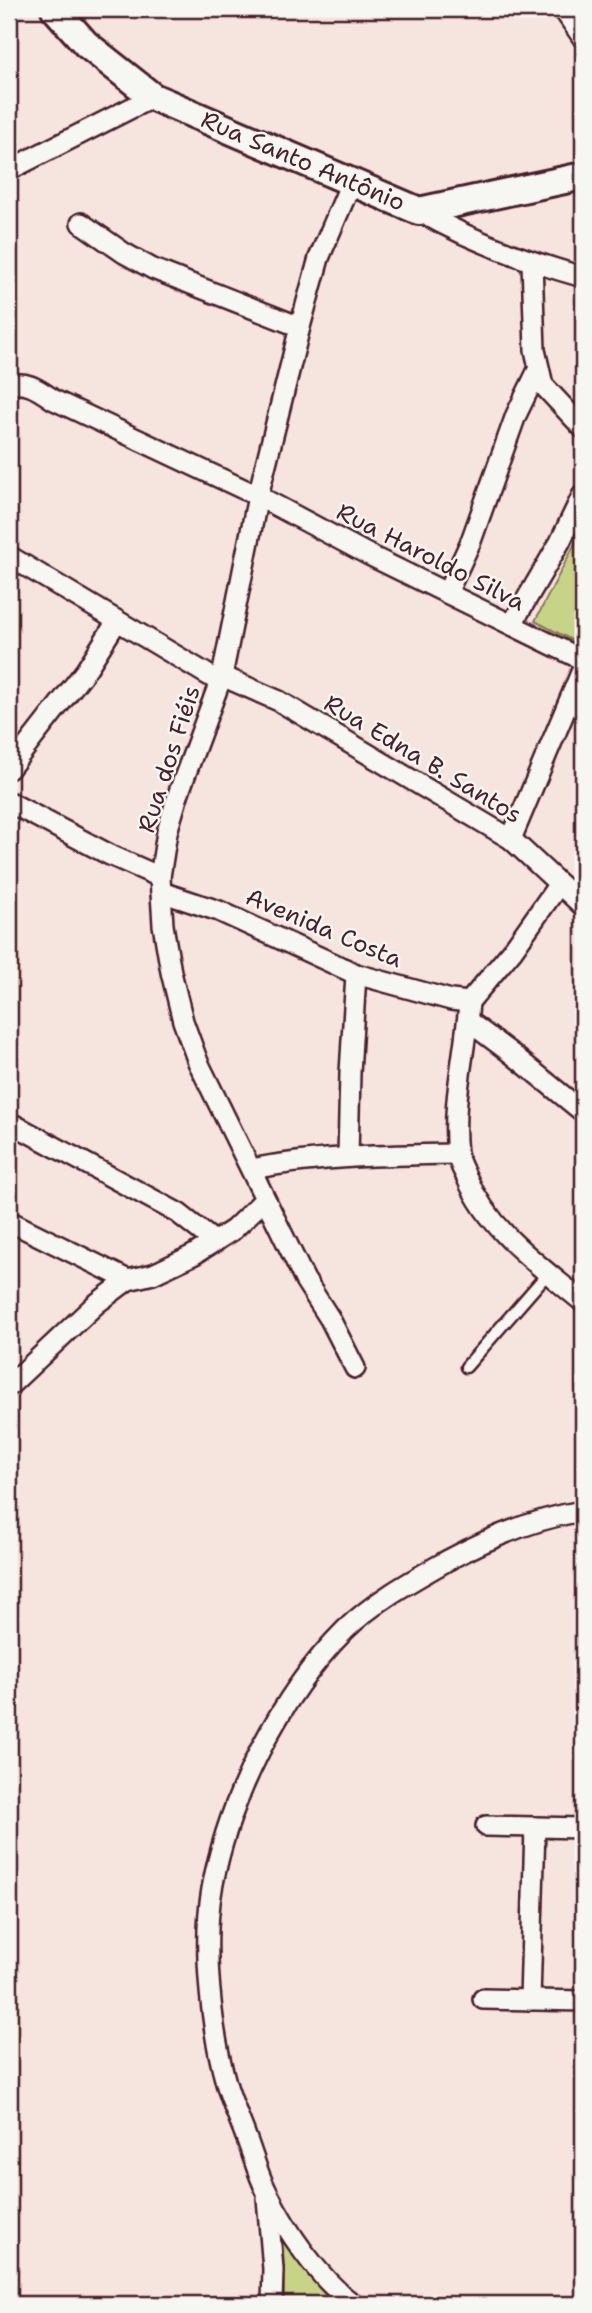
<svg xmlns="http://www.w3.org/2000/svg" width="592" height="2313" viewBox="0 0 592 2313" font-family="'Shantell Sans',sans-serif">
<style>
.green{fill:#c7d487;stroke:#887a59;stroke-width:2}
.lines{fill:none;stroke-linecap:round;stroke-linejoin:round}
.lane-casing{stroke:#4a1f2b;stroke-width:15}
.street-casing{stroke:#4a1f2b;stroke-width:24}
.secondary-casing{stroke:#4a1f2b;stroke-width:32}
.lane{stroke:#f6f6f2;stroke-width:10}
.street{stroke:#f6f6f2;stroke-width:19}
.secondary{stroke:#f6f6f2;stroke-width:26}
.labels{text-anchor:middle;stroke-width:5;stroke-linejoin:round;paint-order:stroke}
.street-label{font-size:24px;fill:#4a1f2b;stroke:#f6f6f2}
</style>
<rect width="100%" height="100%" fill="#f6e4df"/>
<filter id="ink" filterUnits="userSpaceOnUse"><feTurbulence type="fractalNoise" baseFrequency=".0143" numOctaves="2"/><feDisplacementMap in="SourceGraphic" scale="14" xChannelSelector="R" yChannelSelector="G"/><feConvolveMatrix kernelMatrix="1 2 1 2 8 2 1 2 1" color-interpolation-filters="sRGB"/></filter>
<g filter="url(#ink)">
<g class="green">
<path d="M583 528V646L535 621Z"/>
<path d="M283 2239 295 2257 340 2304H284Z"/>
</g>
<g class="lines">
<g class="lane-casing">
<path id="lane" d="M466 1367 548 1273"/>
</g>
<g class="street-casing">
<g id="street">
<path d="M563 9 583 38"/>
<path d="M9 170 153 97"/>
<path d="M351 183 319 258 300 327 258 496 222 676 179 792 167 832 160 877 163 925 171 972 183 1021 198 1062 305 1280 330 1319 355 1368"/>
<path d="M419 211C471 241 526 261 583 277"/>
<path d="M81 223 124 253 153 269 300 327"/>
<path d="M532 262 535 350 543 385 583 428"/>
<path d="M9 385C27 380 39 390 54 400L258 496 369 555 583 660"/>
<path d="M9 556 220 682"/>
<path d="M447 593 471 541 516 415 538 370"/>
<path d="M512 624 560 542 583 494"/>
<path d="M222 676 279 701 511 839 583 906"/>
<path d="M9 769 86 670 117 621"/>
<path d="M9 802 110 855 160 877"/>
<path d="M511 839 583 668"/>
<path d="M161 892 219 911 356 974 451 1000 469 1002"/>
<path d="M469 1002C466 1052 451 1103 457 1153 458 1161 463 1170 467 1178 489 1231 540 1266 583 1302"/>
<path d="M469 1002 512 951 559 884"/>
<path d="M468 1021 512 1054 583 1112"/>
<path d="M9 1122 178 1213 215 1242"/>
<path d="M348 1156 350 1073 356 974"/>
<path d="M251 1169C320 1156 387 1155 457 1154"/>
<path d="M9 1221 128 1280"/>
<path d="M9 1386 96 1304 128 1280 153 1274 193 1255 233 1230 264 1200"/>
<path d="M486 1826 583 1828"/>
<path d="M483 1999 583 2001"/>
<path d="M530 2000 535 1827"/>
<path d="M267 2198 273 2269 272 2304"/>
<path d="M353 2304C318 2278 286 2230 267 2192 258 2175 253 2155 246 2137 240 2120 231 2101 226 2083 211 2029 202 1945 212 1889 228 1799 280 1695 345 1630 376 1600 413 1580 450 1559 491 1537 537 1518 583 1511"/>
</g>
</g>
<g class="secondary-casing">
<path id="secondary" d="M55 9 86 44 153 97 419 211 583 176"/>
</g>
<use href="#lane" class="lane"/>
<use href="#street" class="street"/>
<use href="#secondary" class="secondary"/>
</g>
</g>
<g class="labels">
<g class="street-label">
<text transform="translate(303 161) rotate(23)" y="8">Rua Santo Antônio</text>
<text transform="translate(431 557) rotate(27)" y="8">Rua Haroldo Silva</text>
<text transform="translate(169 759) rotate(-72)" y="8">Rua dos Fiéis</text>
<text transform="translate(423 759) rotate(31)" y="8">Rua Edna B. Santos</text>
<text transform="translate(324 928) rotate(23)" y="8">Avenida Costa</text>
</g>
</g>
<rect width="592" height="2313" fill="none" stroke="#f6f6f2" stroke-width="35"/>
<rect x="18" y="18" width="557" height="2278" fill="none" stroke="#4a1f2b" stroke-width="2.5" filter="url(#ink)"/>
</svg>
